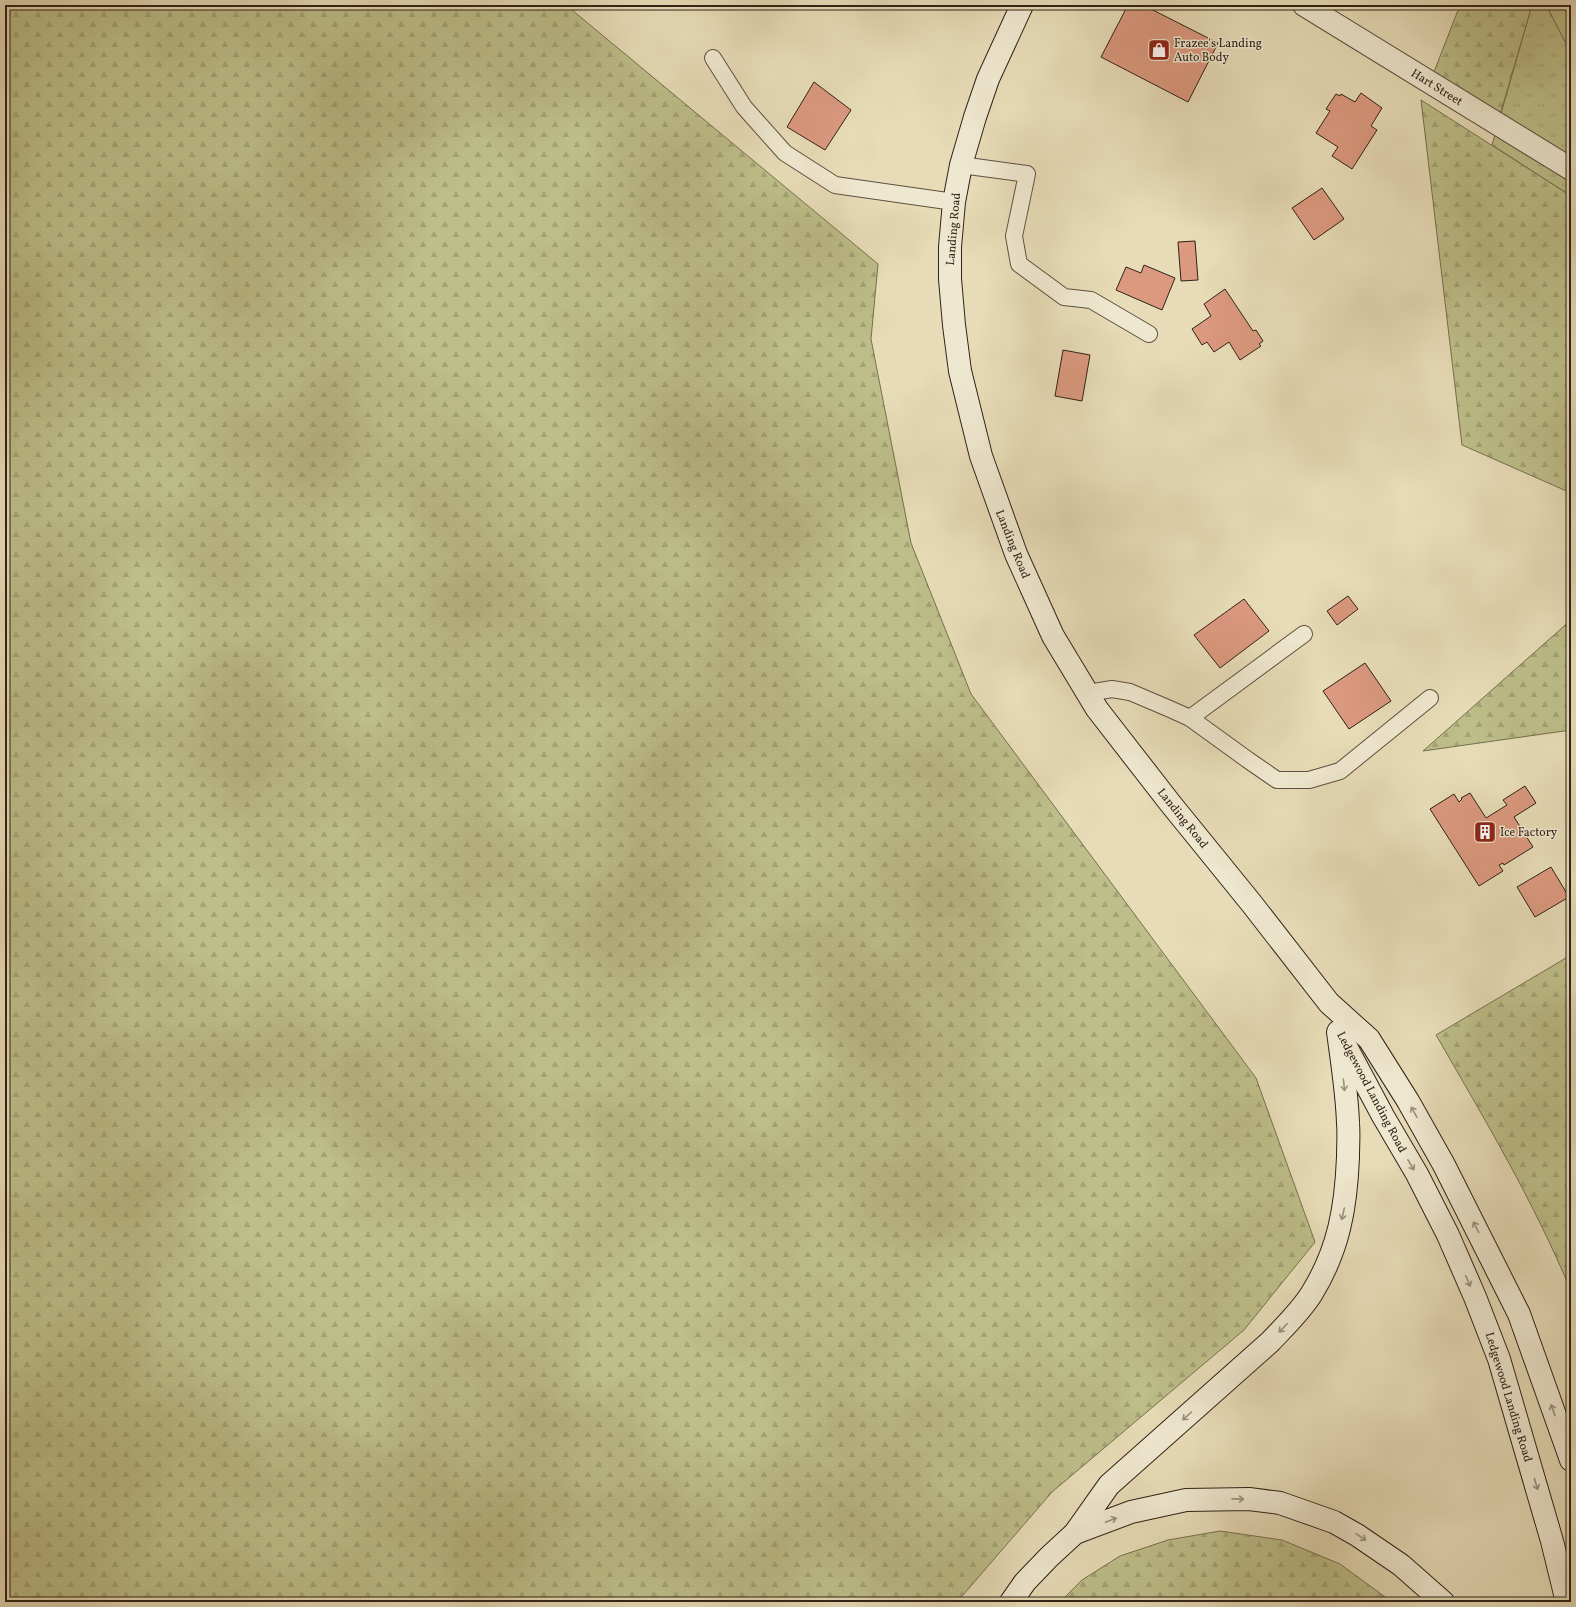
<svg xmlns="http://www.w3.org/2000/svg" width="1576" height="1607" viewBox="0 0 1576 1607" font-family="Vollkorn,serif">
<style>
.grass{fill:url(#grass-tufts);stroke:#767051}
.forest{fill:url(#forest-firs);stroke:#767051}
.green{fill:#bdbe89;stroke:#767051}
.building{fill:#db997f;stroke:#302219}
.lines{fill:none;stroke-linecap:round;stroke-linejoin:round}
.lane-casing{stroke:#5e5040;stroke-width:18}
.street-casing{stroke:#5e5040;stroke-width:24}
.secondary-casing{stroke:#302219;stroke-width:24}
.lane{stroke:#efe8d0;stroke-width:16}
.street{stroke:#efe8d0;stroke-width:22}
.secondary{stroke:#efe8d0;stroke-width:22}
.oneway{stroke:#998f7e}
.labels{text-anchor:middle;stroke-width:3;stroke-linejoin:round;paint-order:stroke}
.poi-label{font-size:12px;fill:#302219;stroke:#efe8d0;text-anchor:start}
.street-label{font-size:12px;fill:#302219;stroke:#efe8d0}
</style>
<defs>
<pattern id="grass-tufts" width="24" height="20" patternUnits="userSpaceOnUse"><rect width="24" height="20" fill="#bdbe89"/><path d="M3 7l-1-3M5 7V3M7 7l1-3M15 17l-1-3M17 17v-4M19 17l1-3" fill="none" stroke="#a3a376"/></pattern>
<pattern id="forest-firs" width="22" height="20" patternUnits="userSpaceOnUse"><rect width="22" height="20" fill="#bdbe89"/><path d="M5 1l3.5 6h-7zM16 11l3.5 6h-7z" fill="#a3a376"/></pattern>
</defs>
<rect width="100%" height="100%" fill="#e7dcb7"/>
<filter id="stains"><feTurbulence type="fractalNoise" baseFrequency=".005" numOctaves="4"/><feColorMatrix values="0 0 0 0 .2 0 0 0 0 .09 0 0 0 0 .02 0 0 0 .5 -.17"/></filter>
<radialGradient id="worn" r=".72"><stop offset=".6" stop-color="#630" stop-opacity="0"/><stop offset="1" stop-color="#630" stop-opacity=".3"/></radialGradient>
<path class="grass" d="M1532 5H1546L1571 53V196L1492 145Z"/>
<g class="forest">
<path d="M5 5H566L878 264 871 339 911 543 971 694 1256 1078 1315 1242 1244 1330 1052 1492 957 1602H5Z"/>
<path d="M1460 5H1532L1500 115 1434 72Z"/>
<path d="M1421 100 1571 196V493L1462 445Z"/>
<path d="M1571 620V730L1423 751Z"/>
<path d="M1571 955V1291C1534 1202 1484 1118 1436 1035Z"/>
<path d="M1220 1531 1282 1540 1340 1564 1392 1602H1060L1082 1580 1120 1556 1168 1540Z"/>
</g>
<path class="green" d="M1546 5H1571V53Z"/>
<g class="building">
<path d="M1128 5H1143L1218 43 1188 102 1101 57Z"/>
<path d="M814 82 851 110 825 150 787 127Z"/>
<path d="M1361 93 1382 108 1371 126 1377 130 1352 169 1332 156 1338 147 1316 133 1330 111 1326 109 1336 94 1340 96 1341 94 1355 102Z"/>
<path d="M1322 188 1344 219 1314 240 1292 208Z"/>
<path d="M1195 241 1198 280 1181 281 1178 242Z"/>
<path d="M1144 265 1175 278 1162 310 1116 290 1126 267 1141 273Z"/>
<path d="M1225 289 1253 331 1256 330 1263 341 1259 344 1261 346 1240 360 1229 342 1214 352 1207 342 1202 345 1192 329 1211 316 1204 304Z"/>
<path d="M1063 350 1090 355 1082 401 1055 396Z"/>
<path d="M1348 596 1358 609 1337 625 1327 611Z"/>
<path d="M1244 599 1269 631 1220 668 1194 635Z"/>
<path d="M1365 663 1391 701 1349 729 1323 691Z"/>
<path d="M1525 786 1536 803 1514 817 1533 847 1504 865 1503 863 1499 865 1503 871 1479 886 1430 809 1454 794 1459 802 1462 799 1461 798 1470 793 1486 818 1507 805 1503 800Z"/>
<path d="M1551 867 1569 897 1535 917 1517 887Z"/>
</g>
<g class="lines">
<g class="lane-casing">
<g id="lane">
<path d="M713 58 744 107 785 153 835 185 954 202"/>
<path d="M961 165 1027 174 1014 236 1019 264 1064 297 1091 300 1149 334"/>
<path d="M1088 693 1112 689 1130 692 1170 709 1190 718 1248 760 1277 780H1309L1340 771 1430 698"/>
<path d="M1190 718 1304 634"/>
</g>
</g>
<g class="street-casing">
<path id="street" d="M1304 5 1571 169"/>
</g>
<g class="secondary-casing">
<g id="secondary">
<path d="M1022 5 988 79 975 117 961 165 954 202 950 247V279L954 325 960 371 981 456 1016 554 1053 636 1097 709 1170 803 1252 904 1329 1003 1369 1039 1408 1101 1444 1165 1519 1314 1571 1460"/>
<path d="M1344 1043 1383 1116 1417 1174 1448 1235 1475 1297 1499 1359 1552 1541 1567 1602"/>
<path d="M1075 1533 1131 1512 1186 1500 1249 1499 1280 1503 1334 1522 1357 1535 1401 1565 1443 1602"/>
<path d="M1011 1602 1025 1582 1049 1557 1075 1533 1109 1485 1270 1342C1285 1326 1301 1311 1312 1293 1339 1249 1346 1207 1348 1157 1348 1146 1349 1134 1348 1123 1347 1093 1342 1062 1338 1032"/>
</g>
</g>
<use href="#lane" class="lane"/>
<use href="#street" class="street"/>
<use href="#secondary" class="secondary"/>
</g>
<defs><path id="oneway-shaft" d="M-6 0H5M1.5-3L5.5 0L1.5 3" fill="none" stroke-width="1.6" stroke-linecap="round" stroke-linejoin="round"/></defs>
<g class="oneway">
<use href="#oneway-shaft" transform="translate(1344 1085) rotate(84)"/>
<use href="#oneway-shaft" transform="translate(1414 1112) rotate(-119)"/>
<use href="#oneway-shaft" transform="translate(1411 1165) rotate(59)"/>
<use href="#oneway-shaft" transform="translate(1343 1214) rotate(103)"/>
<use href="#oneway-shaft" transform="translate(1476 1227) rotate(-117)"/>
<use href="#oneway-shaft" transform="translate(1468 1281) rotate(67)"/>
<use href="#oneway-shaft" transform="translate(1283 1328) rotate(134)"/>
<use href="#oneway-shaft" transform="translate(1553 1410) rotate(-110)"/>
<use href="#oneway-shaft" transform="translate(1187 1416) rotate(138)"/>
<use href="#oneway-shaft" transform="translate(1536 1484) rotate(74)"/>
<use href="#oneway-shaft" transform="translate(1238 1499) rotate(1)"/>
<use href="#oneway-shaft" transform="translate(1111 1520) rotate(-21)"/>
<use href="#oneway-shaft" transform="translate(1361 1537) rotate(34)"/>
</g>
<defs>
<g id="shop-square" transform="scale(1.15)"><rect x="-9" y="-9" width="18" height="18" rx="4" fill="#8f2418" stroke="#efe8d0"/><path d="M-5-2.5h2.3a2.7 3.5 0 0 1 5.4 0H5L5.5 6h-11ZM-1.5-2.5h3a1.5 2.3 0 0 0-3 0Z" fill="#fff"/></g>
<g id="building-square" transform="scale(1.15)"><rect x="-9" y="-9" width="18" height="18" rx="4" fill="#8f2418" stroke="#efe8d0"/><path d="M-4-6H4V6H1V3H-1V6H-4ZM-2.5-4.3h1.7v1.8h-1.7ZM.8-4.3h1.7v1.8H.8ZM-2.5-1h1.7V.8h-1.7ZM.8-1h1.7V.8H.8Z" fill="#fff"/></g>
</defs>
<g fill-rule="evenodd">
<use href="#shop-square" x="1159" y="50"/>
<use href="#building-square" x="1485" y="832"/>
</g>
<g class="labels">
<g class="poi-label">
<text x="1174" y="47">Frazee's Landing<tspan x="1174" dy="14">Auto Body</tspan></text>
<text x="1500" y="836">Ice Factory</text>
</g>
<g class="street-label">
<text transform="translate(1437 87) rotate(32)" y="4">Hart Street</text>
<text transform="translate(953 229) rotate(-85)" y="4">Landing Road</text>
<text transform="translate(1013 544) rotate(68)" y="4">Landing Road</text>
<text transform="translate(1183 818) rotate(51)" y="4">Landing Road</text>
<text transform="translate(1372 1092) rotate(62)" y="4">Ledgewood Landing Road</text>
<text transform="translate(1509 1397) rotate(73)" y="4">Ledgewood Landing Road</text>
</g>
</g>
<rect width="1576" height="1607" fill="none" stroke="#e7dcb7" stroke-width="20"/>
<rect x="6" y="6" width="1564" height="1595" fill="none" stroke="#302219" stroke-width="2"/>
<rect x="10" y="10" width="1556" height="1587" fill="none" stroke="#302219"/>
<rect width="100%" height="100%" filter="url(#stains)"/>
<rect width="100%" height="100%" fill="url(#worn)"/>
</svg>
